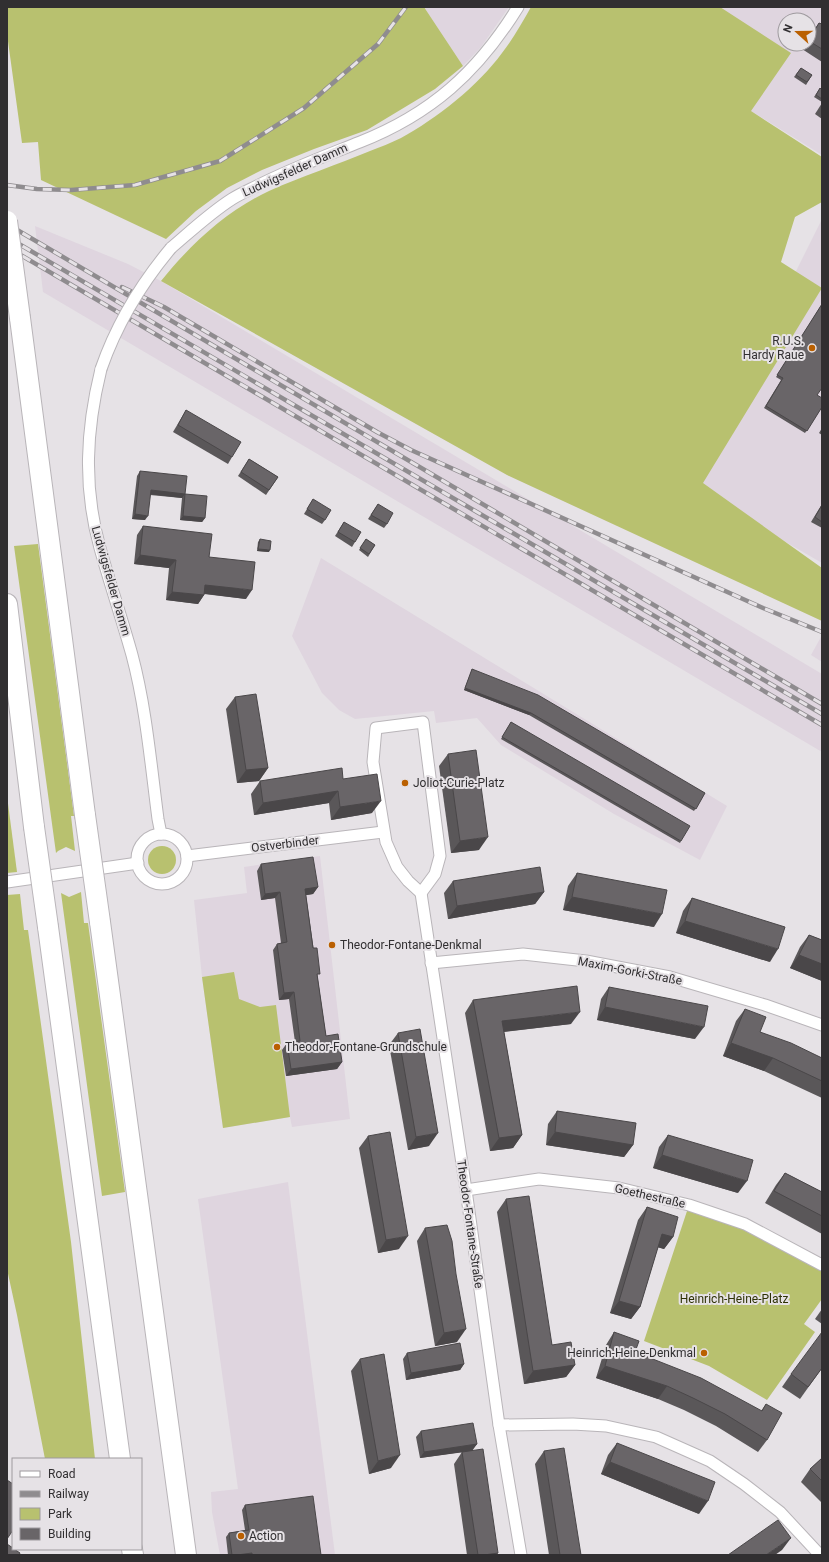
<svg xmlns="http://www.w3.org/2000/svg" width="829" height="1562" viewBox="0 0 829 1562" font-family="Roboto,sans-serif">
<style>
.built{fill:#dfd5df;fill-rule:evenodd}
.green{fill:#b8c16f}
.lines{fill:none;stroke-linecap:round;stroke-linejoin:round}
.street-casing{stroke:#b9b5b9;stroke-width:13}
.highway-casing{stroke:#b9b5b9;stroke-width:22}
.street{stroke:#fff;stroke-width:11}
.highway{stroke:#fff;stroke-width:20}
.rail-casing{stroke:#8f8c8f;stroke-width:4.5}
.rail{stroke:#e6e2e6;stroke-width:3;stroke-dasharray:9;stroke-linecap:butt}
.street-bridge-casing{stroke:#b9b5b9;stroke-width:13;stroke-linecap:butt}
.highway-bridge-casing{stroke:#b9b5b9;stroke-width:22;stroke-linecap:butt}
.street-bridge{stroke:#fff;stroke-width:11}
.highway-bridge{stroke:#fff;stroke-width:20}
.wall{fill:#5a5759}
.shaded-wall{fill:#4a4749}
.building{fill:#696568;stroke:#4a4749}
.poi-dot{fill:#ba6001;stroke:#e6e2e6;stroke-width:1.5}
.labels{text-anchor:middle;stroke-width:4;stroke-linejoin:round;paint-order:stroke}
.street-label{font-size:12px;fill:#312f31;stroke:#e6e2e6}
.poi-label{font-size:12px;fill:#312f31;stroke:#e6e2e6;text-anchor:start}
.park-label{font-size:12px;fill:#2e3205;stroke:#e6e2e6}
</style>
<rect width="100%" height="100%" fill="#e6e2e6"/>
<g class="built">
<path d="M424 7H509L481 47 463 66Z"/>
<path d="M720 7H822V155L751 111ZM785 20H809V44H785Z"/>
<path d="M822 219V563L689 486Z"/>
<path d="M35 226 128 264 161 281 822 674V752L43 292Z"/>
<path d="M321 558 727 806 700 860 614 814 501 745 477 718 436 723 434 711 355 719 339 710 322 693 292 636Z"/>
<path d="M822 635V662L811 655Z"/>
<path d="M320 856 350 1119 292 1127 290 1117 223 1128 202 977 194 900 247 893 244 867Z"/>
<path d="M288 1182 335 1555H220L212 1512 211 1492 238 1489 198 1199Z"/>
</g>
<g class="green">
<path d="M7 7H424L463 66 435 89 367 130 314 149 262 170 227 188 196 211 166 239 41 180 38 142 22 143 7 34Z"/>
<path d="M531 7H720L791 53 751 111 822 157V202L795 217 781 262 822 288 703 483 822 568V621L507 475 161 281C190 245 226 211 269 191 302 176 337 165 370 151 380 147 391 143 401 138 436 119 478 86 502 53 513 39 522 23 531 7Z"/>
<path d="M38 544 74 816H71L75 851 66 847 58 851 56 853 14 546Z"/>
<path d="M7 796 17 872 7 873Z"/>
<circle cx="162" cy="860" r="14"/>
<path d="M81 892 84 923H88L125 1192 102 1196 61 893 69 897Z"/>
<path d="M20 894 24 930H28L71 1242 95 1459H45L17 1315 7 1269V895Z"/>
<path d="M234 972 239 999 260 1007 276 1005 290 1117 223 1128 202 977Z"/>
<path d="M689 1205 822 1265V1299L804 1324 815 1332 767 1400 709 1366 644 1341Z"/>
</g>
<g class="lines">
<g class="street-casing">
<g id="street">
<path d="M171 248C191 231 210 213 232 199 240 194 249 190 257 186 290 169 325 156 360 142 431 114 478 72 518 7"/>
<path d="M101 369C86 430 83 487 100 548 110 584 122 619 132 655 146 707 151 766 158 819L161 834"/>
<path d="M423 722 440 856 435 874 421 893 408 881 397 867 386 842 373 762 376 728Z"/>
<circle cx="162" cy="859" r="25"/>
<path d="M187 856 383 832"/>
<path d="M7 882 138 863"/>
<path d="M421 893 466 1190 499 1425 521 1555"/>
<path d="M431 963 523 954 586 961 670 977 765 1005 822 1025"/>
<path d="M466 1190 539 1179 619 1188 689 1205 745 1224 822 1265"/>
<path d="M499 1425 573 1424 606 1426 656 1437 710 1461 744 1484 780 1512 820 1555"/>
</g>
</g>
<g class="highway-casing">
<g id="highway">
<path d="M20 318 85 815"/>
<path d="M7 604 34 827"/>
<path d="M100 922 186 1555"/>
<path d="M48 927 120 1459"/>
<path d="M132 1549 133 1555"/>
</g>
</g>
<use href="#street" class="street"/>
<use href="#highway" class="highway"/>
<g class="rail-casing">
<g id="rail">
<path d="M7 185 37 189 71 190 135 185 220 161 304 108 378 44 406 7"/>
<path d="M7 224 822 704"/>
<path d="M7 237 822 714"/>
<path d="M7 247 822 725"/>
<path d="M122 287 164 307 377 432 411 450 763 608 822 632"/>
</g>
</g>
<use href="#rail" class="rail"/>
<g class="street-bridge-casing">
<path id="street-bridge" d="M101 369C117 323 140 285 171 248"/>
</g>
<g class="highway-bridge-casing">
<g id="highway-bridge">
<path d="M7 221 20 318"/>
<path d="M85 815 100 922"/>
<path d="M34 827 48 927"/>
</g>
</g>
<use href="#street-bridge" class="street-bridge"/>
<use href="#highway-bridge" class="highway-bridge"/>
</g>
<g class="wall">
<path d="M819 23 822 24V62L802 49 805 44H809V38Z"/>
<path d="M801 68 812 75 806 85 794 77Z"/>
<path d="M820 88 822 90V102L814 97Z"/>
<path d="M822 103V119L815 114Z"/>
<path d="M822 304 817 395 822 407 805 433 764 408 781 380 776 377Z"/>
<path d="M186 410 232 457 228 464 173 432Z"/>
<path d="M822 428V435L819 433Z"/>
<path d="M249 459 278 477 266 495 238 476Z"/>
<path d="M140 471 185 494 205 518 202 522 180 520 182 498 150 495 145 520 132 519 137 476Z"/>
<path d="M313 499 325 520 322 524 304 514Z"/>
<path d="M378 504 387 524 384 528 368 519Z"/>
<path d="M822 504V528L811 522Z"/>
<path d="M344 522 355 542 352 547 335 536Z"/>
<path d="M143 526 209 557 246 599 204 594V595L198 604 166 600 169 568 134 564 137 535Z"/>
<path d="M260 539 269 552 257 551 258 542Z"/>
<path d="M366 539 375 545 368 557 359 550Z"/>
<path d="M472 669 705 793 694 811 529 715 464 690 471 672Z"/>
<path d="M235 697 268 768 259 781 237 783 226 709Z"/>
<path d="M511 722 681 841 680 843 501 739Z"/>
<path d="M448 754 479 850 451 853 439 766Z"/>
<path d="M343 779 372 813 331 820 329 803 254 815 251 794 260 781Z"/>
<path d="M261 864 318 887 313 894 306 895 326 1036 342 1062 337 1069 286 1076 282 1050 287 1043 295 1042 289 999 279 1000 273 950 277 944 281 943 275 898 261 900 257 871Z"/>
<path d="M577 873 654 927 563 910 568 886Z"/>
<path d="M453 881 544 892 535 904 448 919 444 893Z"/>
<path d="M692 898 770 962 676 933 683 911Z"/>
<path d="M809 935 822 940V981L790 968 800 947Z"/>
<path d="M609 987 695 1039 597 1020 601 999Z"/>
<path d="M473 1000 571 1024 504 1032 522 1135 513 1148 490 1151 465 1013Z"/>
<path d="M745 1009 760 1032 822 1058V1098L764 1071 723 1056 736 1021Z"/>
<path d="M398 1033 429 1146 408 1150 389 1045Z"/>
<path d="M557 1111 633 1145 624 1157 546 1145 548 1124Z"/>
<path d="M668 1135 738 1193 653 1168 659 1147Z"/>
<path d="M368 1136 399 1249 378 1253 359 1148Z"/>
<path d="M785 1173 822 1192V1234L765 1203 776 1185Z"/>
<path d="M506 1199 552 1345 575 1365 566 1377 524 1384 497 1212Z"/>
<path d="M647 1207 673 1237 664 1249 658 1247 640 1307 631 1319 610 1313 638 1220Z"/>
<path d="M425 1228 457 1342 435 1346 417 1241Z"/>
<path d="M822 1309V1324L815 1319Z"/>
<path d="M614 1332 635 1352 761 1411 766 1404 767 1440 758 1452 716 1426 684 1410 658 1399 596 1378 606 1345Z"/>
<path d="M407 1353 464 1364 460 1370 406 1380 403 1359Z"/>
<path d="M360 1359 391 1468 369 1474 351 1371Z"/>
<path d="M822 1368 800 1399 782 1387 791 1374Z"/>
<path d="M421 1431 477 1444 472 1450 497 1555H467L454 1464 462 1452 420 1458 416 1437Z"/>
<path d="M617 1443 699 1514 601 1474 608 1455Z"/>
<path d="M544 1451 581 1555H549L535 1464Z"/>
<path d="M822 1458V1503L801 1482 810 1469Z"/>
<path d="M245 1505 321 1555H228L226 1537 229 1533 245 1530 242 1510Z"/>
</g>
<g class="shaded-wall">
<path d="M151 490 185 494 182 498 148 494Z"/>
<path d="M135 514 148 516 145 520 132 519Z"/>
<path d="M183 516 205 518 202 522 180 520Z"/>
<path d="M258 549 270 550 269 552 257 551Z"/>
<path d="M140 555 176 560 169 568 134 564Z"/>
<path d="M205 585 252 590 246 599 199 593Z"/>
<path d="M172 592 204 595 198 604 166 600Z"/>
<path d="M465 688 531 713 529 715 464 690Z"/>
<path d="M268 768 259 781 237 783 246 770Z"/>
<path d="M338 791 329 803 254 815 263 803Z"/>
<path d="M381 801 372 813 331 820 340 807Z"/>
<path d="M488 837 479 850 451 853 460 841Z"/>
<path d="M318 887 313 894 301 896 305 889Z"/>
<path d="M280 892 275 898 261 900 265 894Z"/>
<path d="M544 892 535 904 448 919 457 906Z"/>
<path d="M572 897 662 914 654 927 563 910Z"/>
<path d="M685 921 778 949 770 962 676 933Z"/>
<path d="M799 955 822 964V981L790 968Z"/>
<path d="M294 992 289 999 279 1000 284 993Z"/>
<path d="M605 1007 704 1027 695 1039 597 1020Z"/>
<path d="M580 1012 571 1024 493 1033 502 1021Z"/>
<path d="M731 1043 773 1058 764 1071 723 1056Z"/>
<path d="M342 1062 337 1069 286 1076 291 1069Z"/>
<path d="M555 1132 633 1145 624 1157 546 1145Z"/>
<path d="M438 1133 429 1146 408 1150 416 1137Z"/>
<path d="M522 1135 513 1148 490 1151 499 1138Z"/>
<path d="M662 1155 747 1181 738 1193 653 1168Z"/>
<path d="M662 1234 673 1237 664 1249 653 1246Z"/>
<path d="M408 1236 399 1249 378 1253 386 1240Z"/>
<path d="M619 1301 640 1307 631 1319 610 1313Z"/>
<path d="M466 1329 457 1342 435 1346 444 1333Z"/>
<path d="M464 1364 460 1370 406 1380 411 1373Z"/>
<path d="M575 1365 566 1377 524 1384 533 1371Z"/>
<path d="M605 1366 667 1386 658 1399 596 1378Z"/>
<path d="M477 1444 472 1451 420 1458 424 1452Z"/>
<path d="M400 1455 391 1468 369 1474 378 1461Z"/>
<path d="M610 1462 708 1501 699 1514 601 1474Z"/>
<path d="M791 1538 782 1550 775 1555H766Z"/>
<path d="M252 1553 250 1555H237Z"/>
<path d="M498 1553 497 1555H484Z"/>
</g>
<g class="building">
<path d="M819 23 822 24V49L809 41V39Z"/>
<path d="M801 68 812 75 807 82 796 75Z"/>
<path d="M820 88 822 90V99L816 95Z"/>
<path d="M822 304V388L817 395 822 398V407L807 431 766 406 783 378 777 375Z"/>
<path d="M186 410 241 442 232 457 178 425Z"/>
<path d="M249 459 278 477 269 490 241 472Z"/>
<path d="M140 471 187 476 185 494 207 496 205 518 183 516 185 494 151 490 148 516 135 514Z"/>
<path d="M313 499 331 510 325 520 307 509Z"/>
<path d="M378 504 393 513 387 524 371 515Z"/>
<path d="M822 505V522L815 517Z"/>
<path d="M344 522 361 532 355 542 338 532Z"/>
<path d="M143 526 212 534 209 557 255 562 252 590 205 585 204 595 172 592 176 560 140 555Z"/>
<path d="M260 539 271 541 270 550 258 549Z"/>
<path d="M366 539 375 545 369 554 360 548Z"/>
<path d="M472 669 538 695 705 793 696 809 531 713 465 688Z"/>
<path d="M256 694 268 768 246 770 235 697Z"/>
<path d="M511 722 690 826 681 841 502 737Z"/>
<path d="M476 750 488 837 460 841 448 754Z"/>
<path d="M342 768 343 779 377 774 381 801 340 807 338 791 263 803 260 781Z"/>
<path d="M313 857 318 887 305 889 313 948H317L320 974H317L326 1036 338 1034 342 1062 291 1069 287 1043 300 1041 294 992 284 993 277 944 287 942 280 892 265 894 261 864Z"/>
<path d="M540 867 544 892 457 906 453 881Z"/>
<path d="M577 873 667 890 662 914 572 897Z"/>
<path d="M692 898 785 927 778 949 685 921Z"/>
<path d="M809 935 822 940V964L799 955Z"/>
<path d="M577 986 580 1012 502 1021 522 1135 499 1138 473 1000Z"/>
<path d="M609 987 708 1006 704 1027 605 1007Z"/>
<path d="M745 1009 766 1017 760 1032 791 1043 822 1058V1081L773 1058 731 1043Z"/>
<path d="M420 1029 438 1133 416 1137 398 1033Z"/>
<path d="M557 1111 636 1123 633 1145 555 1132Z"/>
<path d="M390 1132 408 1236 386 1240 368 1136Z"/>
<path d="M668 1135 753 1160 747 1181 662 1155Z"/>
<path d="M785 1173 822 1192V1216L774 1191Z"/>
<path d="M529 1196 552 1345 571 1342 575 1365 533 1371 506 1199Z"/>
<path d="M647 1207 678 1217 673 1237 662 1234 640 1307 619 1301Z"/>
<path d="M447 1225 452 1241 456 1274 466 1329 444 1333 425 1228Z"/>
<path d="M614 1332 639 1341 635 1352 701 1378 762 1411 766 1404 782 1413 767 1440 725 1414 693 1398 667 1386 605 1366Z"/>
<path d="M822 1332V1368L808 1387 791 1374Z"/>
<path d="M460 1343 464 1364 411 1373 407 1353Z"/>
<path d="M384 1354 400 1455 378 1461 360 1359Z"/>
<path d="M473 1423 477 1444 424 1452 421 1431Z"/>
<path d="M617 1443 715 1482 708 1501 610 1462Z"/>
<path d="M564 1448 581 1555H560L544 1451Z"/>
<path d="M483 1449 498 1553 484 1555H478L462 1452Z"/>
<path d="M822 1458V1481L810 1469Z"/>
<path d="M7 1480 13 1484V1530L7 1539Z"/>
<path d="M313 1496 321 1555H252V1553L237 1555H232L229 1533 249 1530 245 1505Z"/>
<path d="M778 1520 791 1538 766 1555H728Z"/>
<path d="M7 1544 13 1548V1549H14L20 1553 19 1555H7Z"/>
</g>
<g class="poi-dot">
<circle cx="812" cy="348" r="4"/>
<circle cx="405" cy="783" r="4"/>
<circle cx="332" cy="945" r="4"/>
<circle cx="277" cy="1047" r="4"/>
<circle cx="704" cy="1353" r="4"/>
<circle cx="241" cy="1536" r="4"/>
</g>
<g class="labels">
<g class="street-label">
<text transform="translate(295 170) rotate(-24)" y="4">Ludwigsfelder Damm</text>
<text transform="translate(111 581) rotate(74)" y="4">Ludwigsfelder Damm</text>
<text transform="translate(285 844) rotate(-7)" y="4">Ostverbinder</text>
<text transform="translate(630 971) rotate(11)" y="4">Maxim-Gorki-Straße</text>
<text transform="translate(650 1196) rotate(13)" y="4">Goethestraße</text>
<text transform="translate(470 1224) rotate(82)" y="4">Theodor-Fontane-Straße</text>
</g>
<g class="poi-label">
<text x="804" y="345" text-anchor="end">R.U.S.<tspan x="804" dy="14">Hardy Raue</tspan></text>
<text x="413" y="787">Joliot-Curie-Platz</text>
<text x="340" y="949">Theodor-Fontane-Denkmal</text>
<text x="285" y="1051">Theodor-Fontane-Grundschule</text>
<text x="696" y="1357" text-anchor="end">Heinrich-Heine-Denkmal</text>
<text x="249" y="1540">Action</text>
</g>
<g class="park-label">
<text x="734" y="1303">Heinrich-Heine-Platz</text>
</g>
</g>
<rect width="829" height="1562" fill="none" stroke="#312f31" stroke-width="16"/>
<rect x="12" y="1458" width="130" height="92" fill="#e6e2e6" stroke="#9e9a9e"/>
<rect x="20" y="1471" width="20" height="6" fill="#ffffff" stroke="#9e9a9e"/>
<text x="48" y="1478" font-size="12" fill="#312f31">Road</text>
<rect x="20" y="1491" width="20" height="6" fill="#8f8c8f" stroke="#9e9a9e"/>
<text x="48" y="1498" font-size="12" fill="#312f31">Railway</text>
<rect x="20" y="1508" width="20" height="12" fill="#b8c16f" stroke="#9e9a9e"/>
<text x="48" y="1518" font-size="12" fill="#312f31">Park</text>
<rect x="20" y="1528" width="20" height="12" fill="#696568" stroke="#9e9a9e"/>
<text x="48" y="1538" font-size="12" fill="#312f31">Building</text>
<g transform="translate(797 32) rotate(291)"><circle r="19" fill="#e6e2e6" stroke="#9e9a9e"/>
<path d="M0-3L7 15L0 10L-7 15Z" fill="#ba6001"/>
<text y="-6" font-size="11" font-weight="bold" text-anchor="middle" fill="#312f31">N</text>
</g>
</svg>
